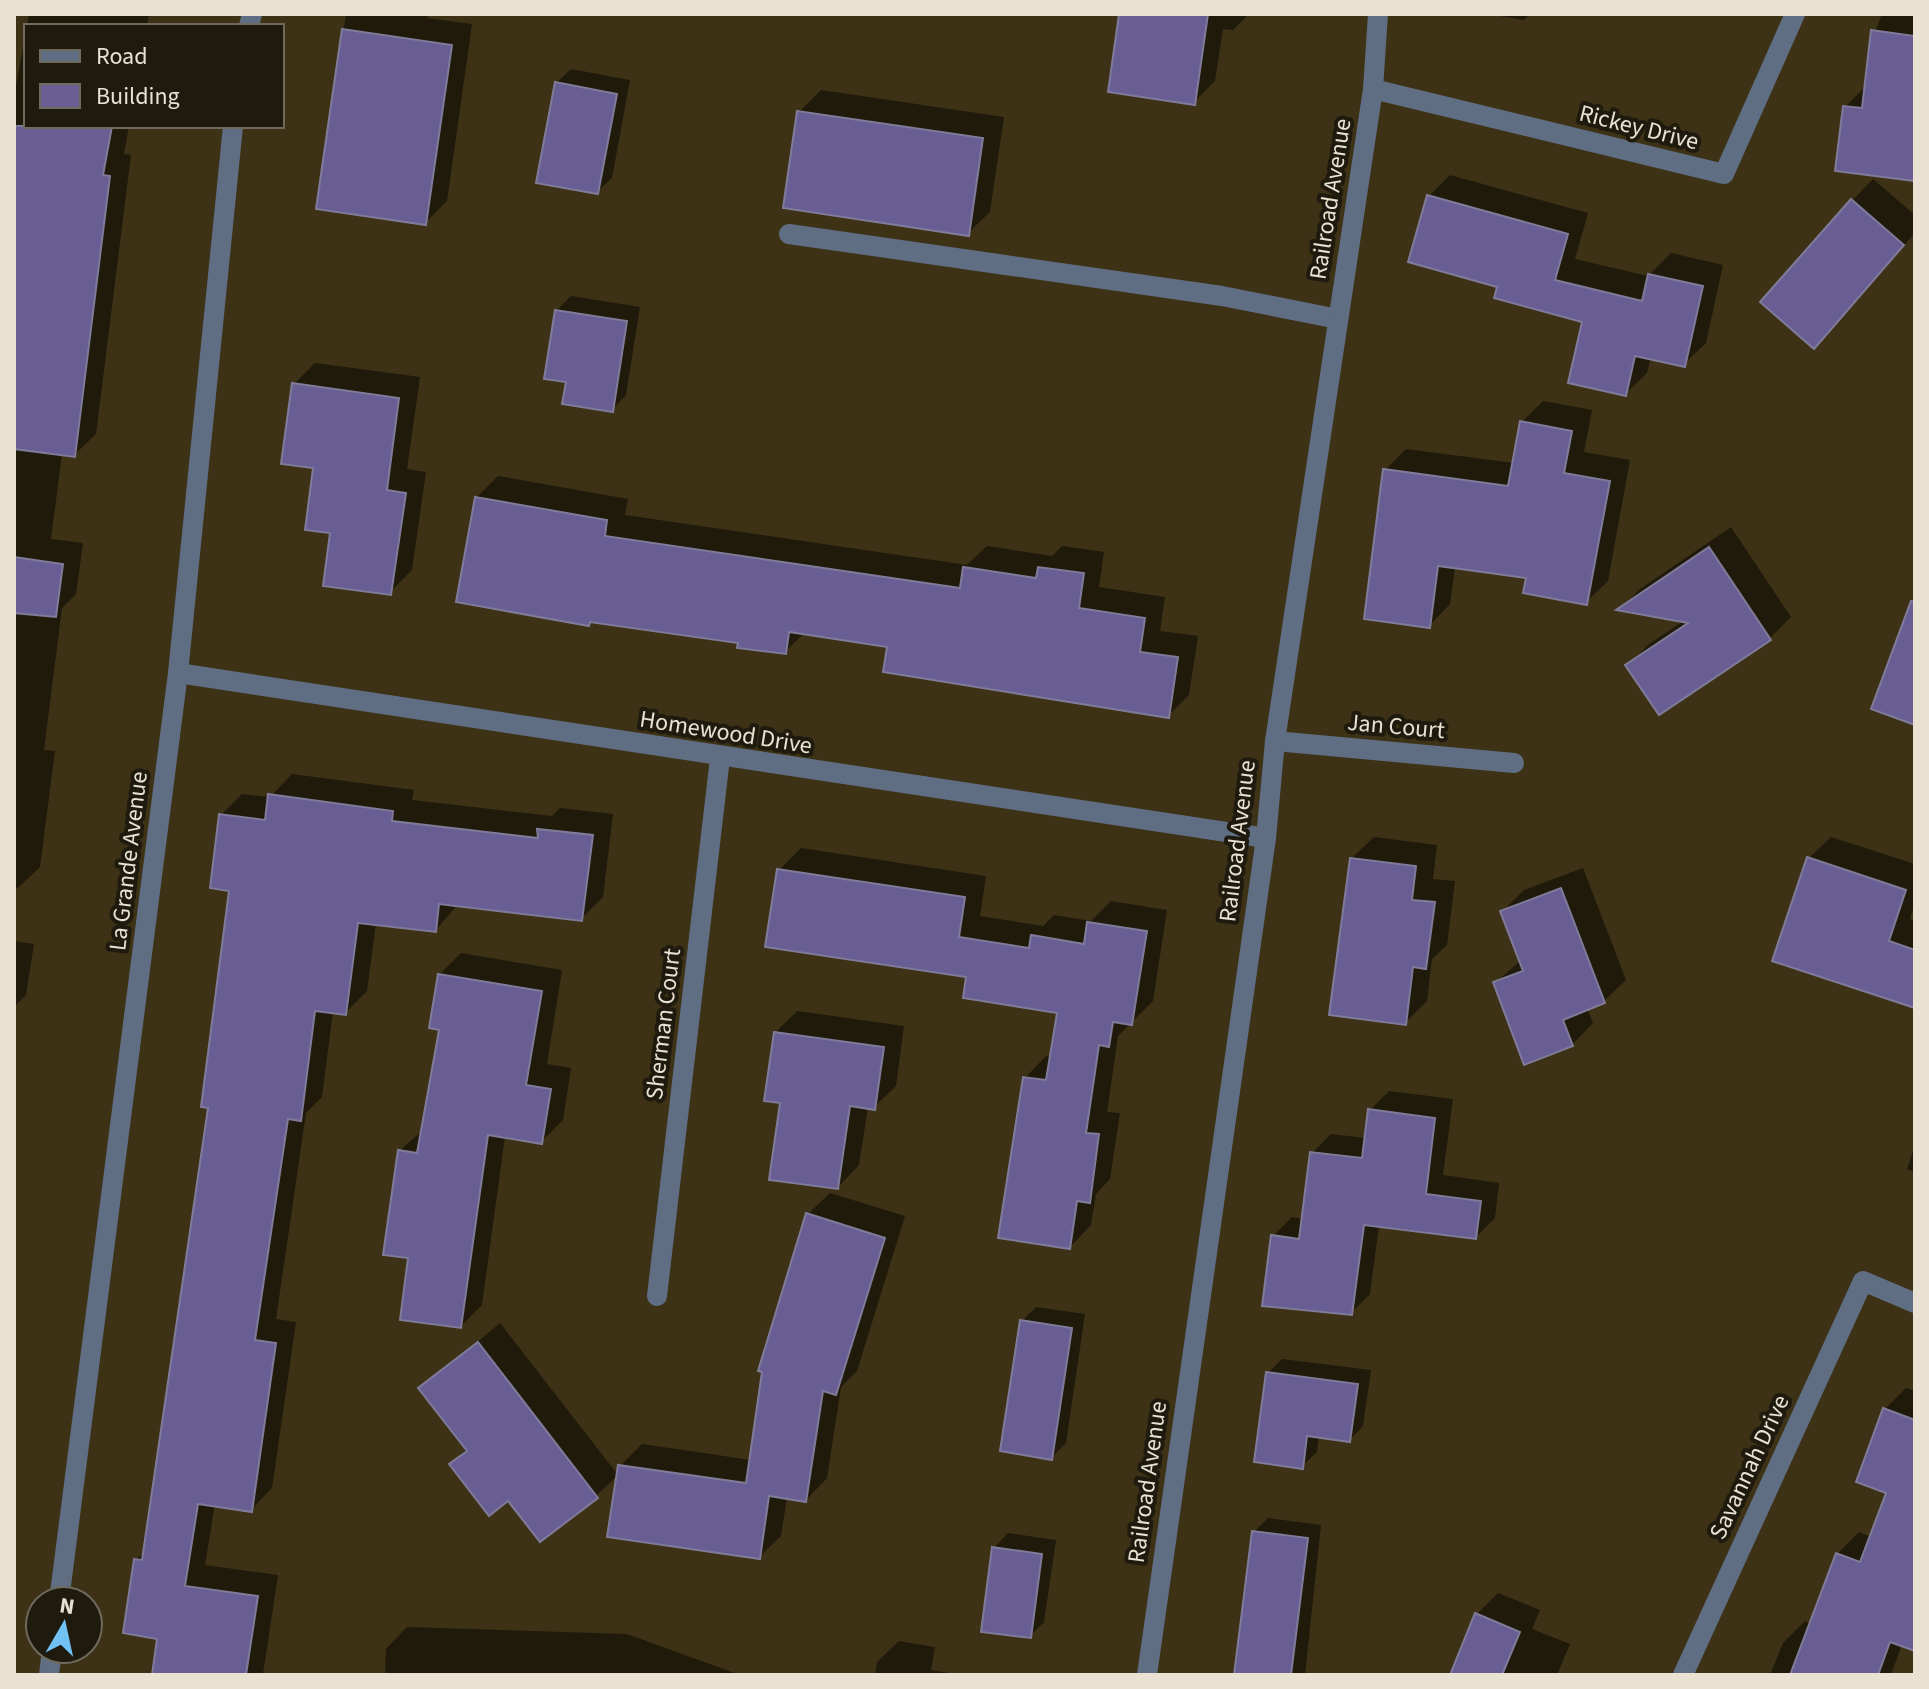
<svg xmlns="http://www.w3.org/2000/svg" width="1929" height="1689" viewBox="0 0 1929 1689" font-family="'Source Sans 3',sans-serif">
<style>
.shadow{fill:#0007}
.building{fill:#685e94;stroke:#7f7b99;stroke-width:2}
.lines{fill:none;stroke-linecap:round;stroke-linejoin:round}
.service{stroke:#5f6e83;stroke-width:20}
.minor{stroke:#5f6e83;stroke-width:20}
.tertiary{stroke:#5f6e83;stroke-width:20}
.labels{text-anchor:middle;stroke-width:8;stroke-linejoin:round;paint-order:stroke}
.street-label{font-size:24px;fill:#e9e1d1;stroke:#1f1a0e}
</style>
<rect width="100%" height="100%" fill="#3d3116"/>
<g class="shadow">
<path d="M29 14H149L147 26H27Z"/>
<path d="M346 14H428L427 18 472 24 447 201 425 223 318 207Z"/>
<path d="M1120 14H1249L1233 30 1223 29 1215 81 1194 102Z"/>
<path d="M1488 14H1530L1524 20Z"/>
<path d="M1882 14H1915V173L1845 107 1867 85 1872 40Z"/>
<path d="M26 32V126H129L124 154 131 155 96 434 74 455 62 454 51 539 83 543 76 594 62 608 44 750 55 751 40 867 18 888H14V96Z"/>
<path d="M571 69 630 80 612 178 597 192 556 83Z"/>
<path d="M821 90 1004 117 990 212 968 233 799 112Z"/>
<path d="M1450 175 1588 213 1575 259 1648 276 1671 253 1723 265 1706 343 1684 364 1651 357 1647 373 1625 394 1584 321 1500 286 1429 196Z"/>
<path d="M1873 179 1915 215V233L1814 347 1852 201Z"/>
<path d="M571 296 640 307 626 395 612 410 568 381 556 311Z"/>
<path d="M315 363 420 377 407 469 426 472 412 570 391 591 332 531 294 384Z"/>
<path d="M1543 401 1592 410 1584 452 1630 460 1608 581 1586 602 1528 577 1455 567 1450 604 1429 626 1385 470 1406 449 1514 463 1522 422Z"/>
<path d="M498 476 628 499 625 515 967 565 987 546 1052 556 1062 546 1104 552 1099 587 1165 597 1160 631 1198 636 1189 695 1168 716 889 646 805 632 785 652 740 641 592 620 588 624 476 498Z"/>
<path d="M1731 527 1791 617 1770 638 1660 712 1628 666 1649 644 1685 620 1620 609 1640 589Z"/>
<path d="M292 774 414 790 412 800 552 816 560 808 613 814 603 897 581 919 458 904 436 930 376 923 367 991 345 1013 333 1011 322 1097 306 1113 276 1319 296 1322 272 1488 251 1510 215 1504 205 1565 278 1575 263 1674 267 1675H154L160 1637 136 1560 145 1551 210 1106 232 889 221 815 242 794 270 797Z"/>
<path d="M1374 837 1437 845 1433 879 1455 881 1447 945 1432 959 1427 1001 1405 1023 1352 858Z"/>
<path d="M1831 837 1915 864V903L1910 919 1915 921V990L1809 858Z"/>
<path d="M801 848 986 876 980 916 1043 926 1054 915 1091 921 1111 901 1167 910 1153 1001 1118 1036 1107 1112 1120 1113 1110 1179 1096 1194 1091 1225 1070 1247 1025 1078 1046 1056 1052 1057 1059 1011 968 975 779 870Z"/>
<path d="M1583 868 1626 980 1604 1001 1587 1008 1593 1023 1572 1045 1495 983 1521 960 1503 911 1524 890Z"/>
<path d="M14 941 34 944 26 995 14 1007Z"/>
<path d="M461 953 562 970 547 1064 571 1068 563 1120 541 1142 505 1136 482 1305 461 1326 411 1257 399 1151 423 1130 441 1028 440 974Z"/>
<path d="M797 1011 904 1026 896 1086 874 1107H868L859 1165 838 1187 783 1101 775 1033Z"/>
<path d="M1389 1091 1453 1099 1443 1175 1499 1183 1495 1218 1476 1237 1379 1225 1370 1294 1351 1313 1273 1236 1292 1217 1303 1219 1312 1153 1331 1134 1366 1138 1370 1110Z"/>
<path d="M1915 1145V1172L1907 1169Z"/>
<path d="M830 1193 905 1216 857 1371 841 1387 827 1478 806 1500 787 1497 781 1536 759 1557 620 1466 642 1444 751 1460 808 1214Z"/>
<path d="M1036 1307 1085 1314 1066 1443 1052 1457 1022 1321Z"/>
<path d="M500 1323 618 1475 596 1496 508 1498 452 1464 467 1448 421 1389Z"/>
<path d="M1282 1359 1371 1370 1363 1426 1349 1440 1319 1436 1317 1452 1302 1466 1268 1373Z"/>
<path d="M1906 1388 1915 1391V1649L1902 1644 1891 1675H1770L1783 1643 1805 1621 1811 1624 1837 1554 1859 1532 1871 1537 1888 1492 1885 1409Z"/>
<path d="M1268 1518 1321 1525 1305 1675H1236L1254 1532Z"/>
<path d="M1008 1533 1056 1540 1044 1622 1030 1636 994 1548Z"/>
<path d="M1498 1593 1540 1610 1532 1629 1570 1644 1557 1675H1452L1477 1614Z"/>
<path d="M407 1627 627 1634 740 1675H385L386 1649Z"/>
<path d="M899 1641 935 1647 931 1670 961 1675H875L877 1662Z"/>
</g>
<g class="building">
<path d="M1119 14H1208L1195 105 1108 92Z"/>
<path d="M342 29 452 45 426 225 316 209Z"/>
<path d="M1871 30 1915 36V181L1835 171 1843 106 1862 108Z"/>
<path d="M555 82 617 94 598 194 536 183Z"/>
<path d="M797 111 983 138 969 236 783 208Z"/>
<path d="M14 126H112L103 175 110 176 75 457 14 449Z"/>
<path d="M1427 195 1568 234 1555 280 1642 301 1648 274 1703 286 1685 367 1635 356 1626 396 1568 383 1582 322 1494 298 1497 287 1408 262Z"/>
<path d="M1851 199 1904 245 1814 349 1760 302Z"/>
<path d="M555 310 627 321 613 412 562 404 566 382 544 379Z"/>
<path d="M292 383 399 398 387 490 406 493 391 595 323 586 330 533 305 530 313 468 281 464Z"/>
<path d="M1520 421 1572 431 1564 473 1610 481 1587 605 1523 593 1526 578 1438 566 1430 628 1364 619 1383 469 1508 486Z"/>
<path d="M475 497 607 520 605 536 960 588 963 567 1036 578 1038 567 1084 573 1079 608 1145 618 1140 652 1178 657 1169 718 883 672 887 647 789 632 786 654 737 648 738 643 590 622 589 626 456 602Z"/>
<path d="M1709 547 1771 640 1659 715 1625 665 1688 623 1616 610Z"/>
<path d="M14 557 63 564 56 617 14 613Z"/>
<path d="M1911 601 1915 602V725L1871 709Z"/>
<path d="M268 794 393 811 392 821 538 838 537 829 593 835 582 921 439 904 436 932 358 923 346 1015 315 1011 301 1121 288 1119 255 1340 276 1343 252 1512 198 1504 185 1586 258 1596 246 1675H152L157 1639 123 1633 134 1559 142 1560 208 1108 201 1107 229 891 210 888 219 814 265 820Z"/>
<path d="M1807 857 1906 890 1889 941 1915 950V1008L1772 961Z"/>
<path d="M1350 858 1416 866 1412 900 1435 902 1426 969 1413 967 1406 1025 1329 1015Z"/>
<path d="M777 869 965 897 959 937 1029 948 1031 935 1084 944 1087 922 1147 931 1132 1025 1113 1022 1109 1047 1099 1045 1086 1133 1099 1134 1090 1203 1077 1201 1070 1249 998 1238 1023 1077 1046 1080 1057 1013 963 998 966 977 765 947Z"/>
<path d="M1561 888 1605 1003 1563 1020 1573 1046 1524 1065 1493 982 1523 971 1500 911Z"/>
<path d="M438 974 542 991 526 1085 551 1089 542 1144 488 1135 461 1328 400 1320 408 1258 383 1255 398 1150 417 1153 439 1030 429 1028Z"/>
<path d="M774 1032 884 1047 875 1110 850 1106 838 1189 769 1180 780 1103 764 1101Z"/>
<path d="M1368 1109 1435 1118 1426 1194 1481 1201 1476 1239 1364 1225 1352 1315 1262 1306 1271 1235 1299 1239 1310 1152 1362 1158Z"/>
<path d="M806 1213 885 1238 836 1395 823 1391 806 1502 769 1496 760 1559 607 1537 618 1465 746 1483 762 1372 758 1371Z"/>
<path d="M1020 1320 1072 1328 1052 1460 1000 1451Z"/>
<path d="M478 1342 598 1498 540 1542 508 1501 489 1516 449 1464 467 1451 418 1388Z"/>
<path d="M1266 1372 1358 1384 1350 1442 1307 1436 1303 1469 1254 1462Z"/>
<path d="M1883 1408 1915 1420V1651L1890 1642 1878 1675H1790L1836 1553 1860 1562 1886 1493 1856 1482Z"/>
<path d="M1252 1531 1308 1538 1291 1675H1234Z"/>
<path d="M992 1547 1042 1554 1031 1638 981 1632Z"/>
<path d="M1475 1613 1520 1632 1502 1675H1450Z"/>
</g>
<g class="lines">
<path class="service" d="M789 234 1222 296 1338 319"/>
<g class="minor">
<path d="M249 26 252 14"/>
<path d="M1373 89 1724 174 1795 14"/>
<path d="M178 673 1266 838"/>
<path d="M1275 741 1514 763"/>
<path d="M657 1296 720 758"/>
<path d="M59 1601 178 673 233 126"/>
<path d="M49 1675 52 1649"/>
<path d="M1683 1675 1863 1281 1915 1303"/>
</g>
<path class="tertiary" d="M1147 1675 1266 838 1275 741 1373 89 1378 14"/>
</g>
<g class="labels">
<g class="street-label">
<text transform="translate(1639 127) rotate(14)" y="8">Rickey Drive</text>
<text transform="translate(1330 199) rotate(-81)" y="8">Railroad Avenue</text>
<text transform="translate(1396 726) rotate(5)" y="8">Jan Court</text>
<text transform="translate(726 732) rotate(9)" y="8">Homewood Drive</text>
<text transform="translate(1237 841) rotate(-83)" y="8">Railroad Avenue</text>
<text transform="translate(128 861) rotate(-83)" y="8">La Grande Avenue</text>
<text transform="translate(663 1024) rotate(-83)" y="8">Sherman Court</text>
<text transform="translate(1749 1467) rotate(-65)" y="8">Savannah Drive</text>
<text transform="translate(1147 1482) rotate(-82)" y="8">Railroad Avenue</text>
</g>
</g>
<rect width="1929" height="1689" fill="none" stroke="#e9e1d1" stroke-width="32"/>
<rect x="24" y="24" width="260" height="104" fill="#1f1a0e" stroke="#706a5c" stroke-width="2"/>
<rect x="40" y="50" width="40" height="12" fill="#5f6e83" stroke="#706a5c" stroke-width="2"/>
<text x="96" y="64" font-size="24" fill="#e9e1d1">Road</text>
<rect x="40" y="84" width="40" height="24" fill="#685e94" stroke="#706a5c" stroke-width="2"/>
<text x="96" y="104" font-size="24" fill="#e9e1d1">Building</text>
<g transform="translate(64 1625) rotate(9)"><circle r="38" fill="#1f1a0e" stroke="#706a5c" stroke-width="2"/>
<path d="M0-6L14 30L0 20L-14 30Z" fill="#71c1f5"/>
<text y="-12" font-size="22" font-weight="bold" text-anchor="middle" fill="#e9e1d1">N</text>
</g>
</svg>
